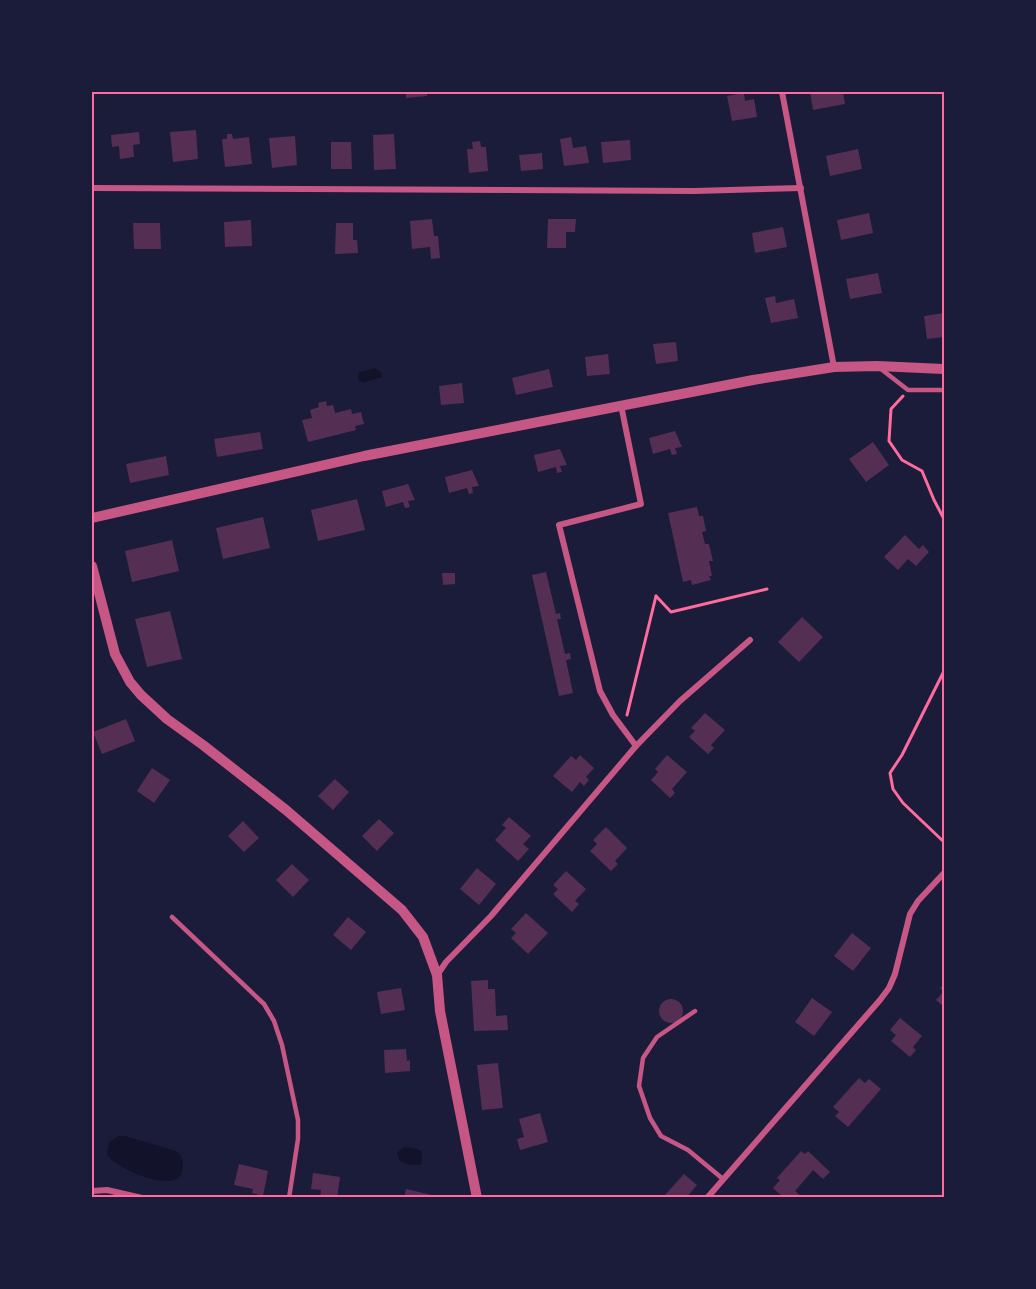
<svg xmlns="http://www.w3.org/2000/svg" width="1036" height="1289" viewBox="0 0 1036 1289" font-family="Arial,sans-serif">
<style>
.water{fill:#12122b}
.building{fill:#542f53}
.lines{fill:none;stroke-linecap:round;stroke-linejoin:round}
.path{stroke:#ff6b9d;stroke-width:3}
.service{stroke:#c65784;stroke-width:4.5}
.minor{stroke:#c65784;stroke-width:6}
.tertiary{stroke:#c65784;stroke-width:10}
.neatline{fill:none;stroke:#ff6b9d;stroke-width:2}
</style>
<rect width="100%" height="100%" fill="#1b1b3a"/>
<g class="water">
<path d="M375 368 381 372 382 377 362 383 358 379V373Z"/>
<path d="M118 1136H125L176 1151C182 1155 183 1161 183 1168 180 1198 117 1169 107 1155L109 1142Z"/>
<path d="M404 1147 418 1149 422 1152V1162L420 1165H409L400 1161 397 1153Z"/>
</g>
<g class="building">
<path d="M406 92H427V96L406 98Z"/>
<path d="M810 92H843L845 104 813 110Z"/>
<path d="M744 93 745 101 754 99 757 117 732 121 727 96Z"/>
<path d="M196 130 198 159 173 162 170 132Z"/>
<path d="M139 132 140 144 133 145 134 157 120 159 119 146 112 147 111 135Z"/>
<path d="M227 134H232L233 139 249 137 252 164 225 167 222 139H227Z"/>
<path d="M394 134 396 169 374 170 373 135Z"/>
<path d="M295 136 297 165 272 168 269 138Z"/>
<path d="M571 137 573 148 586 146 589 163 564 166 560 139Z"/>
<path d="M630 140 631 160 603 163 601 142Z"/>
<path d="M480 141 481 147H486L488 171 469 173 467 149H473L472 142Z"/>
<path d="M331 142H351L352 169H331Z"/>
<path d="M858 149 862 169 830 176 826 156Z"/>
<path d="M542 153 543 169 521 171 519 155Z"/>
<path d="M869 213 873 233 841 240 837 220Z"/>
<path d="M432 219 434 236H438L440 258 431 259 430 247 412 249 410 221Z"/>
<path d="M548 219H576L575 232H566V248H547Z"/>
<path d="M251 220 252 246 225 247 224 222Z"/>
<path d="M133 223H160L161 249H134Z"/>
<path d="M336 223H353V240H357L358 253 335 254Z"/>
<path d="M783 227 787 247 755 253 752 233Z"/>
<path d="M878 273 882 293 850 299 846 279Z"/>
<path d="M775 296 776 303 794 299 798 318 771 323 765 298Z"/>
<path d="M944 313V337L927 339 924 316Z"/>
<path d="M676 342 678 361 656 364 653 344Z"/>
<path d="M608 354 610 374 587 376 585 357Z"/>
<path d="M549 369 553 387 516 395 512 378Z"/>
<path d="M462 383 464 403 441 405 439 386Z"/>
<path d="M326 401 327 406 333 405 335 413 351 409 352 414 361 412 364 424 355 426 356 430 308 442 302 420 312 418 310 410 319 407 318 403Z"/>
<path d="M675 431 682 447 675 448 677 454 672 455 670 449 653 454 649 438Z"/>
<path d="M260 432 263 449 217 457 214 439Z"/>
<path d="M873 442 889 465 866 482 849 459Z"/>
<path d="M560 449 567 465 560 466 562 472 557 473 556 467 538 472 534 455Z"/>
<path d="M166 456 169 475 130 483 126 464Z"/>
<path d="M472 470 479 486 472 487 473 493 469 494 467 488 449 493 445 477Z"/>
<path d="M408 484 415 500 408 501 410 507 405 508 403 502 386 507 382 491Z"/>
<path d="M357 499 365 530 318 541 311 510Z"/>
<path d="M697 507 699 516H703L706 531 702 532 705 544H709L713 561H709L712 576H709L711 580 692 585 691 580 683 582 668 513Z"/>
<path d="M263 517 270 548 223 559 216 528Z"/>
<path d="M905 535 919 549 923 545 929 552 916 566 908 559 898 570 884 557Z"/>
<path d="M172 540 179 571 132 582 125 551Z"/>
<path d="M546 572 556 614 560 613 561 619H557L565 654 570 653 571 659 566 660 573 693 559 696 532 575Z"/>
<path d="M442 573H455V584L443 585Z"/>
<path d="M170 611 182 659 147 667 135 619Z"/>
<path d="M802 617 823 637 799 662 778 642Z"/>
<path d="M705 713 725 730 711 745 714 748 708 754 689 737 695 731 691 728Z"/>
<path d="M126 719 135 741 102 754 93 732Z"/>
<path d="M580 755 594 768 586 777 589 780 584 786 580 782 572 792 553 776 571 756 576 760Z"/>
<path d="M667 755 687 772 672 789 675 793 670 798 651 780 658 772 655 769Z"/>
<path d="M152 768 170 780 154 803 137 791Z"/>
<path d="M335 779 349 792 333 810 318 796Z"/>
<path d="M509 817 531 836 523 844 529 849 518 861 495 840 506 828 502 825Z"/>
<path d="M379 819 394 833 377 851 362 836Z"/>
<path d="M243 821 259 838 244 852 228 836Z"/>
<path d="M606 827 627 848 615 861 618 864 611 871 590 851 597 844 593 840Z"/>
<path d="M292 864 309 880 293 897 276 880Z"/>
<path d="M477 868 496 884 479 905 460 889Z"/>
<path d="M566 871 586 889 575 901 579 904 572 912 553 894 558 889 553 885Z"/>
<path d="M526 913 548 933 528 954 511 938 516 933 511 929Z"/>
<path d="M348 917 366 932 351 950 333 935Z"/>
<path d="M852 933 871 948 853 971 834 956Z"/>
<path d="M488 980V989H495L496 1016 507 1015 508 1030 474 1031 471 981Z"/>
<path d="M944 984V1007L936 1000 944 991 940 988Z"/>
<path d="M401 988 405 1010 381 1014 377 992Z"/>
<path d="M812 998 832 1012 814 1036 795 1022Z"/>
<circle cx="671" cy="1011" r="12"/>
<path d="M900 1018 922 1036 913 1047 916 1050 910 1057 891 1041 896 1035 890 1030Z"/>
<path d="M406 1049 407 1061 410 1060V1071L385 1073 384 1050Z"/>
<path d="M498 1063 503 1108 482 1110 477 1065Z"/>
<path d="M859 1078 865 1083 869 1079 881 1089 848 1127 835 1116 839 1112 833 1107Z"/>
<path d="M540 1113 548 1142 520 1150 517 1139 524 1137 519 1119Z"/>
<path d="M801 1151 805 1154 808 1151 830 1172 823 1179 813 1170 795 1191 803 1198H784L773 1188 780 1180 777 1178Z"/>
<path d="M239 1164 268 1171 263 1196 252 1193 253 1189 234 1185Z"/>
<path d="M313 1173 340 1177 337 1198H320L321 1190 311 1189Z"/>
<path d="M684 1174 697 1185 686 1198H666L664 1196Z"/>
<path d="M406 1189 432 1195 431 1198H404Z"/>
</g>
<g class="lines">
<g class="path">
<path d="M903 396 891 409 889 441 902 460 922 471 934 500 944 519"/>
<path d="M656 596 671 612 767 589"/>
<path d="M944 671 902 755 890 773 893 789 903 803 944 842"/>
<path d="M627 715 656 596"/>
</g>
<g class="service">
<path d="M881 369 908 390H944"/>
<path d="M172 917 264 1004 274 1021 282 1045 298 1120V1139L289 1198"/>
<path d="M695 1011 657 1037 643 1058 639 1086 650 1118 661 1136 688 1150 723 1179"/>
</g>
<g class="minor">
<path d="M782 92 834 367"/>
<path d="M92 188 695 191 801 188"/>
<path d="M621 405 641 504 559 525 600 691 613 715 636 746"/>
<path d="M438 974 446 962 491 916 636 746 680 701 750 640"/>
<path d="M92 1191 107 1190 142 1198"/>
<path d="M707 1198 880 1000 889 988 895 974 910 914 918 901 944 873"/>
</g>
<g class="tertiary">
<path d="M92 518 364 456 753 380 834 367 877 366 944 369"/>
<path d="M92 566 115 654 130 682 141 695 167 719 203 745 286 810 402 910 423 937 437 975 440 1011 477 1198"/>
</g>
</g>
<rect width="1036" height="1289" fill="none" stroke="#1b1b3a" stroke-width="186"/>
<rect x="93" y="93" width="850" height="1103" class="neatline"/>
</svg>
